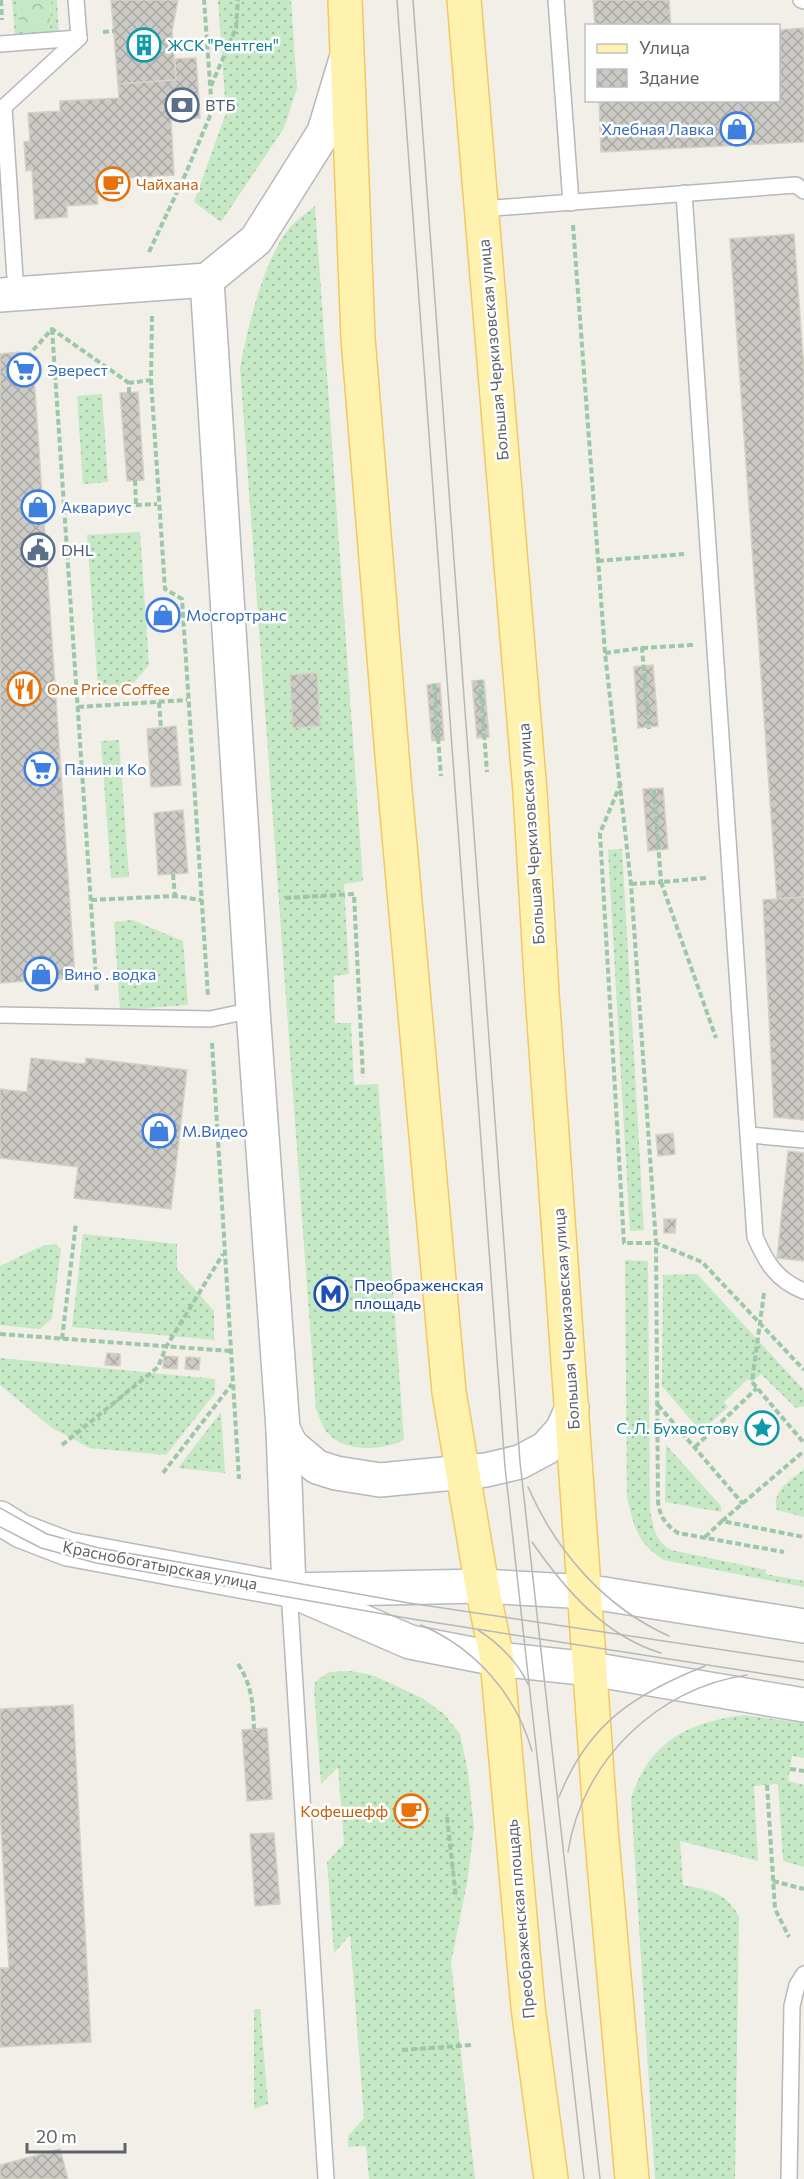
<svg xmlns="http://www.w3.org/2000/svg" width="804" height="2179" viewBox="0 0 804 2179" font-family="Commissioner,sans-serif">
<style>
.grass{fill:url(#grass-dots)}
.forest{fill:url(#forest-crowns)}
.building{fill:url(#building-cross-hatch);stroke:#d6d1c6;stroke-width:1.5}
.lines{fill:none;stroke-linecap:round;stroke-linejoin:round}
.service-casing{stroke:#b5b8bc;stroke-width:18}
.tertiary-casing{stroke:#b5b8bc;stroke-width:36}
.secondary-casing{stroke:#b6babf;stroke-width:36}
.primary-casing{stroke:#f2c960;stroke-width:36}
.path{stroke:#9cc7a9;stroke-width:4;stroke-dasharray:6 3;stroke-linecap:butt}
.service{stroke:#fff;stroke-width:15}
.tertiary{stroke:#fff;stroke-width:33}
.secondary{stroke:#fff;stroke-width:33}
.primary{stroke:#fff2af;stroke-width:33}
.tram{stroke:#b6b7b8;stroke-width:1.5}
.labels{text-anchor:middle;stroke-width:5;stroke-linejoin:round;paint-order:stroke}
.culture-label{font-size:16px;fill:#0d838f;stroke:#fff;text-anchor:start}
.service-label{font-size:16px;fill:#4e5e75;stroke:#fff;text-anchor:start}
.shop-label{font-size:16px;fill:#366cbe;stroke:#fff;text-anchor:start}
.food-label{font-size:16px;fill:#c56008;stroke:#fff;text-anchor:start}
.street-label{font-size:16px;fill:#5f6368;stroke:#fff}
.transit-label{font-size:16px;fill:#164399;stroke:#fff;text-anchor:start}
</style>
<defs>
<pattern id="grass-dots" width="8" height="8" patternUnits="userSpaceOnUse" patternTransform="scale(1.5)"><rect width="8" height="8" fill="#c5e8c5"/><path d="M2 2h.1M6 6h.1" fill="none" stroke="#a3c0a4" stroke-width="1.8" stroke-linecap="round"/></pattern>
<pattern id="forest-crowns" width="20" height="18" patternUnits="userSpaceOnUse" patternTransform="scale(1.5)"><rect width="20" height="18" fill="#c5e8c5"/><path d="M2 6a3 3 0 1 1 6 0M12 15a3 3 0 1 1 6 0" fill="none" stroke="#a3c0a4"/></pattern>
<pattern id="building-cross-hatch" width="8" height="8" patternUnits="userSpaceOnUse" patternTransform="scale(1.5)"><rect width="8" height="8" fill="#cccac5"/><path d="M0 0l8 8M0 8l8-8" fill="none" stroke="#a9a8a4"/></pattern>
</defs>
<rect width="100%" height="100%" fill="#f1efe8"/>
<g class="grass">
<path d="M12 0H17L19 21 50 27 51 0H57L59 34 15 37Z"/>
<path d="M218 0H291L297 88 284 128 221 222 194 202 226 113Z"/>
<path d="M315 206 363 881 344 884 349 974 334 976 335 1023H351L354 1085 378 1084 404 1440C382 1451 342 1453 326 1431 322 1425 319 1416 316 1409L240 368C248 326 262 266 287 231 293 222 306 214 315 206Z"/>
<path d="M102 394 108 482 83 484 77 396Z"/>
<path d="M140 532 149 665 130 687 98 689 87 535Z"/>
<path d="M119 740 129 877 111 878 101 741Z"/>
<path d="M622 849 644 1230 630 1231 608 850Z"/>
<path d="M132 920 183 941 188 1005 120 1010 114 922Z"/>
<path d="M83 1234 177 1244V1269L214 1311V1340L72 1327Z"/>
<path d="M55 1244 61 1249 52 1318 40 1329 0 1325V1266L42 1246Z"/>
<path d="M625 1260 648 1261 650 1510C653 1527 655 1541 671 1550L766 1570 765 1574 804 1581V1587L664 1560C637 1543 634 1527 627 1497Z"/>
<path d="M697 1274 804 1390V1406L796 1408 761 1374 752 1382 748 1379 724 1402 728 1407 708 1425 696 1426 662 1386 663 1275Z"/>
<path d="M0 1358 215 1379V1393L166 1455 90 1448 52 1428 0 1385Z"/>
<path d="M221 1412 225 1473 178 1468Z"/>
<path d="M666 1445 721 1506V1512L665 1502Z"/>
<path d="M804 1469V1517L777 1510C771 1491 791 1480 804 1469Z"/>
<path d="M350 1671 372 1675 422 1698 444 1714 460 1734 468 1772 474 1828 467 1883 451 1963 475 2179H369L366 2146 348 2147V2136L364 2118 350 1935 334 1953 327 1862 344 1844 338 1767 321 1784 314 1689 315 1682 329 1672Z"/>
<path d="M743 1715 804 1723V1758L792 1756 788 1781 804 1785V1867L783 1861 778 1784 754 1786 758 1861 680 1841 683 1885C708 1890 727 1892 739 1917L735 2179H655L631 1799C649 1742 686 1723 743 1715Z"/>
<path d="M254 2009H260L268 2104 254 2109Z"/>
</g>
<path class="forest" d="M17 0H51L50 28H26L19 21Z"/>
<g class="building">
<path d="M111 0H178L172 31 176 80 118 84Z"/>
<path d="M593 0H669L671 26H595Z"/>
<path d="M804 28V142L601 152 599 100H778V30Z"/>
<path d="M196 58 200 118 171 120 174 175 128 178V193L97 194 98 204 67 206V217L35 219 32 170 26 171 24 142 30 141 28 113 60 111V101L119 98 118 84 176 80 175 59Z"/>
<path d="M794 234 804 370V897L777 899 730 239Z"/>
<path d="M20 352 33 362 75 978 0 983V354Z"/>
<path d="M138 392 144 480 127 481 120 393Z"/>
<path d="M176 606 177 623 156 624 155 607Z"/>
<path d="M653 665 658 726 638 728 634 667Z"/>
<path d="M317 673 320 726 293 728 290 675Z"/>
<path d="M484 680 489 737 477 738 472 681Z"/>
<path d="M440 683 444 740 432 741 427 685Z"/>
<path d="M176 726 181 785 151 787 147 729Z"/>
<path d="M663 788 668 849 648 851 643 789Z"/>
<path d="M183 810 188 873 158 875 154 813Z"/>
<path d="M804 897V1120L774 1117 763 900Z"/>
<path d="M31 1058 85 1064 86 1058 187 1070 171 1209 74 1198 78 1167 0 1158V1089L27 1092Z"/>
<path d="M673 1133 675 1154 658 1156 656 1135Z"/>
<path d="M788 1151 804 1153V1261L777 1258Z"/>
<path d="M664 1219H676L675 1233H664Z"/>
<path d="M107 1353 120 1354V1366L105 1365Z"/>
<path d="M164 1356 178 1357 177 1369 163 1368Z"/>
<path d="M186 1357 200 1358 199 1370 185 1369Z"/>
<path d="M73 1705 91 2042 0 2047V1968H9L0 1810V1709Z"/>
<path d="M267 1728 272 1799 247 1801 242 1730Z"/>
<path d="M274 1833 280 1904 255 1906 250 1834Z"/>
<path d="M60 2149 68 2179H0V2165Z"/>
</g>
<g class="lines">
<g class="service-casing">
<g id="service">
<path d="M76 0 79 38"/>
<path d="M556 0 571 203"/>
<path d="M801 0 804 1"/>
<path d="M0 44 79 38"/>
<path d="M684 193 755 1237C766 1262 776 1280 804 1291"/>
<path d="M481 209 796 185 804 191"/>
<path d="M16 294 4 107 79 38"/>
<path d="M0 1015 210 1019 253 1010"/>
<path d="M750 1135 804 1140"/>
<path d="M289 1590 326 2179"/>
<path d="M789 2179 792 2006 797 1985 804 1974"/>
</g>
</g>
<g class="tertiary-casing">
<g id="tertiary">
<path d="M207 280 253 1010 283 1429 289 1590"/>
<path d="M0 295 207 280 256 240 324 132 346 59"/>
<path d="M283 1429 291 1445 317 1467 336 1473 380 1480 486 1470 520 1462 546 1448 562 1430 572 1408"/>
</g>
</g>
<g class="secondary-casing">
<g id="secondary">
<path d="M0 1518 21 1531 68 1549 289 1590 482 1586 570 1591 604 1594 804 1626"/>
<path d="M299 1594 410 1642 497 1659 591 1669 804 1705"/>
</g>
</g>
<g class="primary-casing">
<g id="primary">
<path d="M345 0 358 338 394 779 449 1392 482 1586 497 1659 528 2007 551 2179"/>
<path d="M464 0 530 792 542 993 601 1829 632 2179"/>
</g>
</g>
<g class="path">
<path d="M1 0 2 20"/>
<path d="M103 32 114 31"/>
<path d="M211 86 236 28 238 0"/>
<path d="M573 225 605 653 631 884 656 1243 658 1502C660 1517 665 1524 678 1533L784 1552"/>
<path d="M149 252 186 173 212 111 204 0"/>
<path d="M152 316 151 380 165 589 182 599 208 996"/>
<path d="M52 329 97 993"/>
<path d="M27 357 52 329 129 383"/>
<path d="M129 393V383L151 380"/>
<path d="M135 480 136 505"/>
<path d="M64 509 157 504"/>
<path d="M598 561 684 554"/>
<path d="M642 648 693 645"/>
<path d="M605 653 642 648 649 729"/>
<path d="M480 680 487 772"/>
<path d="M434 684 441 776"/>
<path d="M159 702 161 728"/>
<path d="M78 707 187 700"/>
<path d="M621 783 600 833 624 1243H656L702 1262 804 1370"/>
<path d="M173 874 175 896"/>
<path d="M706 878 661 882 716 1038"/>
<path d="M631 884 661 882 654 790"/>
<path d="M285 898 354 894 363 1077"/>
<path d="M91 900 175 896 201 900"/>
<path d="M212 1043 239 1479"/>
<path d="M764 1293 752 1382 804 1443"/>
<path d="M0 1334 230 1351"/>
<path d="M62 1339 76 1223"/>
<path d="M658 1405 743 1504"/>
<path d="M62 1445 158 1367 166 1347 223 1254"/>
<path d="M695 1447 757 1388"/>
<path d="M163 1473 232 1384"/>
<path d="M722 1521 804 1451"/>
<path d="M705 1537 722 1521 804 1537"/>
<path d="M238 1664C252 1685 253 1704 254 1729"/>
<path d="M790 1769 804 1771"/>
<path d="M767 1785 775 1909 789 1937"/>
<path d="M447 1817 456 1898"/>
<path d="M773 1881 804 1889"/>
<path d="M402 2050 472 2045"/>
</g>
<use href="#service" class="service"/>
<use href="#tertiary" class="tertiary"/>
<use href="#secondary" class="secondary"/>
<use href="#primary" class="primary"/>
<g class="tram">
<path d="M397 0 505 1467 584 2179"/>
<path d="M413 0 520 1462 600 2179"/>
<path d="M528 1487C556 1551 604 1607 669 1636"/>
<path d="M0 1508 47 1534 99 1548 409 1603 804 1662"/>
<path d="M0 1527 41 1548 96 1563 406 1618 804 1680"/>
<path d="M532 1542C564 1588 604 1636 661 1653"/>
<path d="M421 1625C475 1648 516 1694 532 1751"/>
<path d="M478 1630C499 1643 518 1663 528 1684"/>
<path d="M559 1797C588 1724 634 1694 705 1666"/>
<path d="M568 1852C582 1761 657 1688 747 1675"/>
</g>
</g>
<defs>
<g id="building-ring" transform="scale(1.725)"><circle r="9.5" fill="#fff" stroke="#0f9aa8" stroke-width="1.5"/><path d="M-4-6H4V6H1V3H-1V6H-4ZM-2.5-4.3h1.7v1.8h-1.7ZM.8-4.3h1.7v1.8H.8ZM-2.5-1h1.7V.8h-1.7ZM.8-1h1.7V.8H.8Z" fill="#0f9aa8"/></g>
<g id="bank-ring" transform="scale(1.725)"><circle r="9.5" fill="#fff" stroke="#5c6f8a" stroke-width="1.5"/><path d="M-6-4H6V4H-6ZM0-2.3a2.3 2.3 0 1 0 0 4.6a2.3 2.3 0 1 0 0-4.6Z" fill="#5c6f8a"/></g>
<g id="shop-ring" transform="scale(1.725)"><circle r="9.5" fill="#fff" stroke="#3f7fe0" stroke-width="1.5"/><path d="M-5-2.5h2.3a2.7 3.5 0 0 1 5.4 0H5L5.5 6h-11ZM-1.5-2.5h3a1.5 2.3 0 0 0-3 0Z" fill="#3f7fe0"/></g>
<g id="cafe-ring" transform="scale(1.725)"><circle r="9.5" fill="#fff" stroke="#e8710a" stroke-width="1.5"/><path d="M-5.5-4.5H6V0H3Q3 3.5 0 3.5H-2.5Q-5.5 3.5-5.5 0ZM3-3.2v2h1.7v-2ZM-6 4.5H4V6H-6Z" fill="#e8710a"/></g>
<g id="supermarket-ring" transform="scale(1.725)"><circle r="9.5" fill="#fff" stroke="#3f7fe0" stroke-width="1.5"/><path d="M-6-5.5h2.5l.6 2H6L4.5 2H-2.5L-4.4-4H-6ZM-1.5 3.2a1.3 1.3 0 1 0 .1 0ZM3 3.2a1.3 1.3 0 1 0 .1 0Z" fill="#3f7fe0"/></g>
<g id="civic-ring" transform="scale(1.725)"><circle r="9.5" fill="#fff" stroke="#5c6f8a" stroke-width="1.5"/><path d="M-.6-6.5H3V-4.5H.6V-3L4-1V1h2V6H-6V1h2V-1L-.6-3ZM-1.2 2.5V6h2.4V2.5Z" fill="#5c6f8a"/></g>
<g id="restaurant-ring" transform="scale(1.725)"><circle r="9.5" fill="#fff" stroke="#e8710a" stroke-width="1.5"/><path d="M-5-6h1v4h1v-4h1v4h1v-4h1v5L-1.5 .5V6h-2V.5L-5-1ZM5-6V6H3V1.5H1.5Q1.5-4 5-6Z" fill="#e8710a"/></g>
<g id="metro-ring" transform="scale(1.725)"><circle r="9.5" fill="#fff" stroke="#1a4fb4" stroke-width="1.5"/><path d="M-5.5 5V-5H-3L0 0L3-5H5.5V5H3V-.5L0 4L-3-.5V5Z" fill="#1a4fb4"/></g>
<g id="sight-ring" transform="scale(1.725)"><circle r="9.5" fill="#fff" stroke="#0f9aa8" stroke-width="1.5"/><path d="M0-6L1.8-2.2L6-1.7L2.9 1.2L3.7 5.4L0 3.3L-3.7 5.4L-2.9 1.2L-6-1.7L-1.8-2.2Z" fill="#0f9aa8"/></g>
</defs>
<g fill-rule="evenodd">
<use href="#building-ring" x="144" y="45"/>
<use href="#bank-ring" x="182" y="105"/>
<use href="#shop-ring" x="737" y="129"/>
<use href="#cafe-ring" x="113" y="184"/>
<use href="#supermarket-ring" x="24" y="370"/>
<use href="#shop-ring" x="38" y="507"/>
<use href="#civic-ring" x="38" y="550"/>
<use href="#shop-ring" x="163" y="615"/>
<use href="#restaurant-ring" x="24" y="689"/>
<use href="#supermarket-ring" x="41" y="769"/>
<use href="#shop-ring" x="41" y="974"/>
<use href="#shop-ring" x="159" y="1131"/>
<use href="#metro-ring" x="331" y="1294"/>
<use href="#sight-ring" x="762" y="1428"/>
<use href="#cafe-ring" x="411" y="1811"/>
</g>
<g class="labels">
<g class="culture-label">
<text x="167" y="51">ЖСК "Рентген"</text>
<text x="739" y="1434" text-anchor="end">С. Л. Бухвостову</text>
</g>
<g class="service-label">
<text x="205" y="111">ВТБ</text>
<text x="61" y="556">DHL</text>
</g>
<g class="shop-label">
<text x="714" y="135" text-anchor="end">Хлебная Лавка</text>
<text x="47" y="376">Эверест</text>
<text x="61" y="513">Аквариус</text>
<text x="186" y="621">Мосгортранс</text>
<text x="64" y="775">Панин и Ко</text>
<text x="64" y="980">Вино . водка</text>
<text x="182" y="1137">М.Видео</text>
</g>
<g class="food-label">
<text x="136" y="190">Чайхана</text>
<text x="47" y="695">One Price Coffee</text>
<text x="388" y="1817" text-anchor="end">Кофешефф</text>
</g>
<g class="street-label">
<text transform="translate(493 350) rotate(-95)" y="6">Большая Черкизовская улица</text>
<text transform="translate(531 834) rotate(-94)" y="6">Большая Черкизовская улица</text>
<text transform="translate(566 1319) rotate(-94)" y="6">Большая Черкизовская улица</text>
<text transform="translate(160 1565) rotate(11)" y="6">Краснобогатырская улица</text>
<text transform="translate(520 1919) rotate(-95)" y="6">Преображенская площадь</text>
</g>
<g class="transit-label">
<text x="354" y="1291">Преображенская<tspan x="354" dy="18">площадь</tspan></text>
</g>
</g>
<rect x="585" y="24" width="195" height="78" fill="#ffffff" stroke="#bfc1c3" stroke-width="1.5"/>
<rect x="597" y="44" width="30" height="9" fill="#fff2af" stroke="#bfc1c3" stroke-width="1.5"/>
<text x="639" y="54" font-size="18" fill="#5f6368">Улица</text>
<rect x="597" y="69" width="30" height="18" fill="url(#building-cross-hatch)" stroke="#bfc1c3" stroke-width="1.5"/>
<text x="639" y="84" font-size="18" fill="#5f6368">Здание</text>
<path d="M27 2143v9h98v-9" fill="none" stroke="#5f6368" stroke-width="3"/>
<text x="36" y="2143" font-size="18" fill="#5f6368" stroke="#ffffff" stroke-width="4.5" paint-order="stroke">20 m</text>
</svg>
